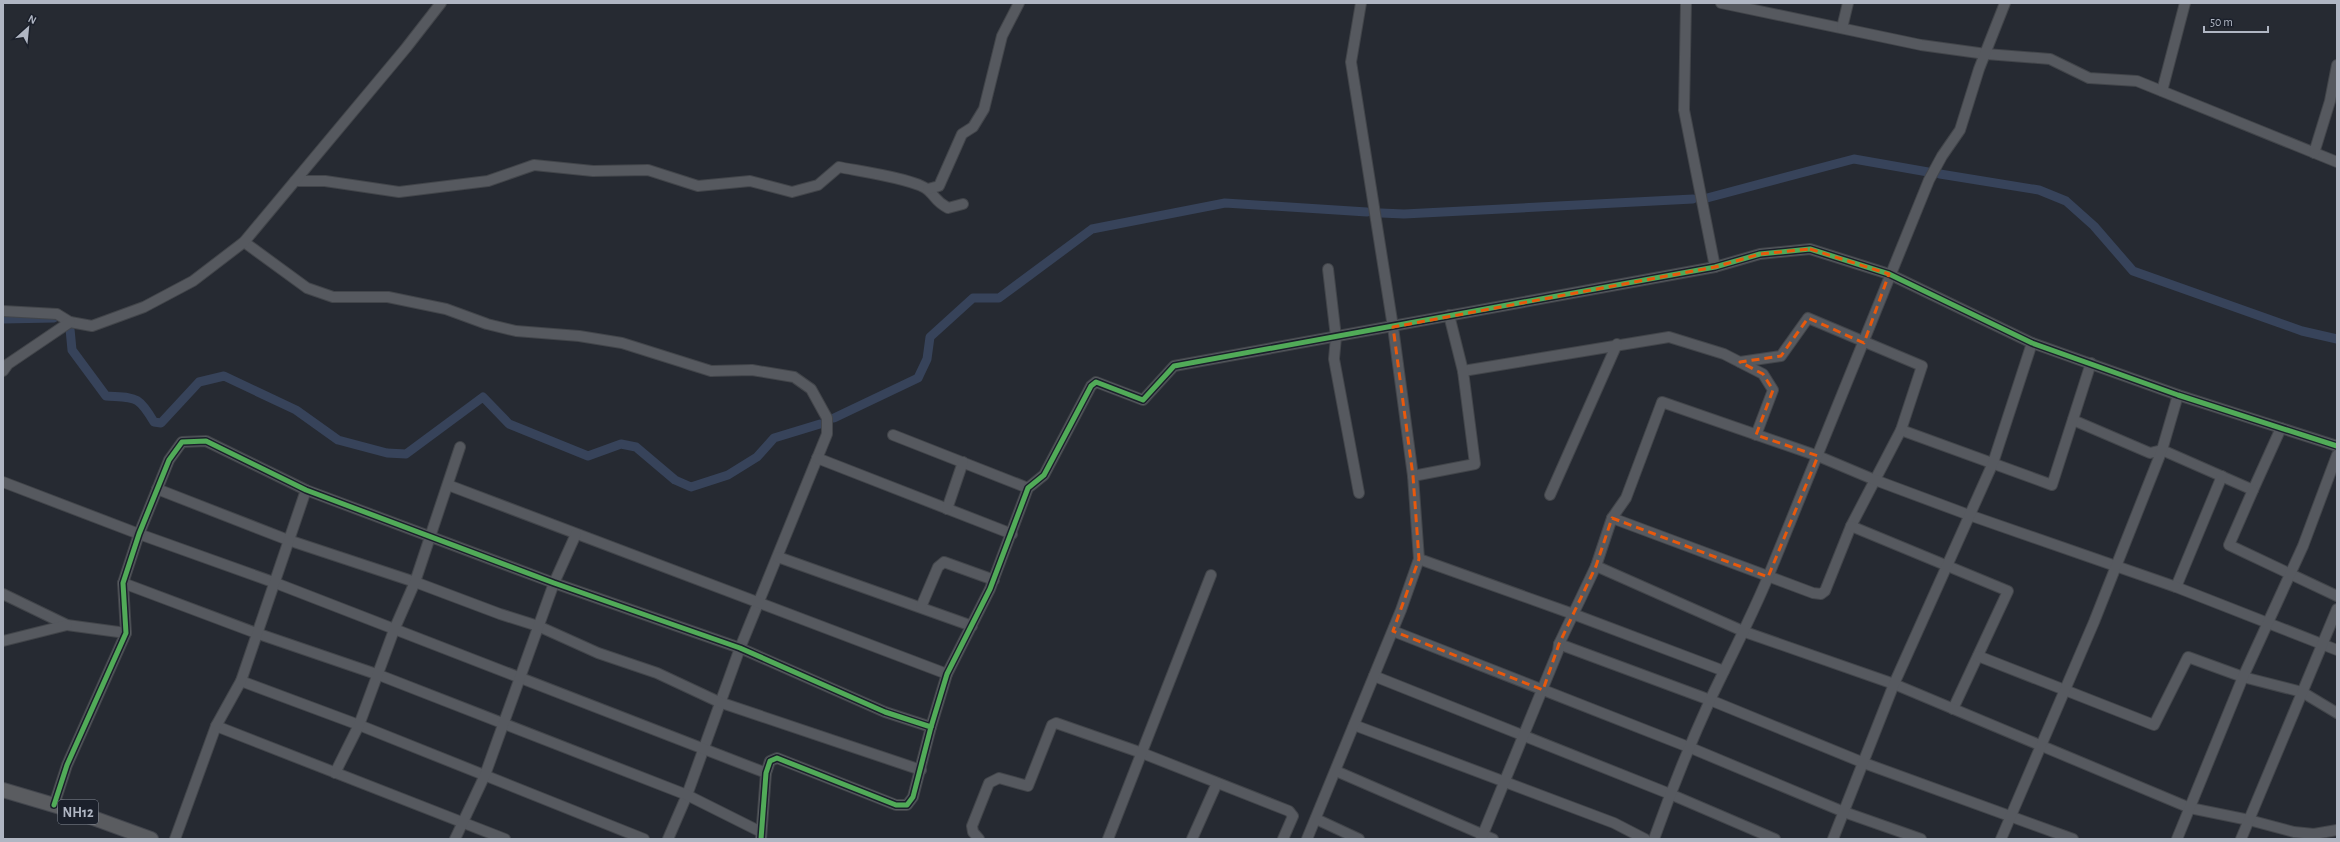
<svg xmlns="http://www.w3.org/2000/svg" width="2340" height="842" viewBox="0 0 2340 842" font-family="'Alegreya Sans',sans-serif">
<style>
.lines{fill:none;stroke-linecap:round;stroke-linejoin:round}
.canal{stroke:#37435a;stroke-width:9}
.minor-casing{stroke:#42454a;stroke-width:12}
.highway-casing{stroke:#43464d;stroke-width:16}
.minor{stroke:#56595f;stroke-width:10}
.highway{stroke:#5a5c60;stroke-width:14}
.cycleway-casing{stroke:#1b202b;stroke-width:8}
.cycleway{stroke:#51ab58;stroke-width:5}
.marked{fill:none;stroke:#e8590c;stroke-width:3;stroke-dasharray:8 5;stroke-linejoin:round}
.labels{text-anchor:middle;stroke-width:3;stroke-linejoin:round;paint-order:stroke}
.shield{fill:#1b202b;stroke:#838995;stroke-width:1}
.shield-label{font-size:14px;font-weight:bold;fill:#b0b6c3}
</style>
<rect width="100%" height="100%" fill="#262a32"/>
<g class="lines">
<g class="canal">
<path d="M1940 174 2039 190 2066 201 2094 226 2133 271 2302 331 2337 339"/>
<path d="M1707 198 1854 159 1928 172"/>
<path d="M1381 213 1404 214 1693 199"/>
<path d="M3 319 54 318"/>
<path d="M70 329 72 350 106 396C136 398 138 395 154 422L161 423 199 382 224 376 296 410 338 440 387 453 406 454 483 397 509 424 588 456 621 444 636 447 675 480 691 487 728 475 757 457 774 438 820 424"/>
<path d="M834 418 918 378 927 359 930 337 973 298H999L1092 229 1225 203 1367 212"/>
</g>
<g class="minor-casing">
<g id="minor">
<path d="M1686 3 1684 110 1715 267"/>
<path d="M1721 3 1921 45 1986 54 2050 59 2089 78 2137 81 2337 162"/>
<path d="M1842 28 1848 3"/>
<path d="M2162 91 2185 3"/>
<path d="M2314 153 2330 101 2337 65"/>
<path d="M295 181H325L399 192 488 181 534 165 593 171 648 170 698 186 750 181 792 192 818 185 839 167C858 171 916 179 928 190 937 198 935 201 948 208L963 204"/>
<path d="M928 189 939 186 962 134 973 127 984 109 1002 36 1019 3"/>
<path d="M244 242 307 288 333 297H388L446 309 487 324 516 331 579 336 622 343 711 371 752 370 794 377 811 389 827 418V434L740 648 687 795 668 839"/>
<path d="M1328 269 1336 337 1334 359 1359 493"/>
<path d="M3 311 57 314 70 322 92 326 144 307 193 281 244 242 406 48 441 3"/>
<path d="M3 371 8 364 70 322"/>
<path d="M1463 371 1669 337 1724 354 1763 374 1773 390 1756 435"/>
<path d="M2073 420 2150 453 2162 450 2253 490 2281 428"/>
<path d="M1901 430 2052 485 2091 363"/>
<path d="M893 435 1028 488"/>
<path d="M817 458 1012 534"/>
<path d="M1413 476 1475 464 1463 371 1449 315"/>
<path d="M3 482 139 534 273 582 766 773"/>
<path d="M448 485 947 674"/>
<path d="M157 489 288 540 415 582 500 614 538 626 598 653 657 673 719 702 921 770"/>
<path d="M2253 490 2229 545 2337 596"/>
<path d="M1550 495 1617 344"/>
<path d="M947 509 963 462"/>
<path d="M1612 518 1813 593 1821 594 1825 591 1851 526 1901 430 1922 366 1808 318 1781 356 1740 362"/>
<path d="M1851 526 2008 591 1953 709"/>
<path d="M778 557 972 626"/>
<path d="M1419 559 1573 614 1724 671"/>
<path d="M1596 566 1745 632 1894 684 2190 808 2249 820 2294 832 2314 834 2337 830"/>
<path d="M123 583 256 633 379 675 687 795 761 832"/>
<path d="M2176 587 2222 476"/>
<path d="M3 594 67 625 126 633"/>
<path d="M921 607 938 567 944 562 994 580"/>
<path d="M1393 631 1691 748 1844 812 1921 839"/>
<path d="M3 641 67 625"/>
<path d="M1559 644 1710 700 1864 763 2073 839"/>
<path d="M1978 656 2154 725 2188 657 2243 677 2302 692 2337 713"/>
<path d="M1374 676 1670 794 1775 839"/>
<path d="M241 681 359 725 644 839"/>
<path d="M1354 725 1614 823 1645 839"/>
<path d="M216 726 505 839"/>
<path d="M931 727 947 674 990 589 1028 488 1044 475 1091 386 1096 382 1143 400 1174 366 1715 267 1760 254 1810 249 1889 274 2032 343 2178 395 2337 446"/>
<path d="M1336 771 1493 839"/>
<path d="M335 773 359 725 394 630 415 582 460 447"/>
<path d="M54 805 67 765 126 633 123 583 139 534 169 460 182 442 206 441 306 490 554 583 740 648 885 712 931 727 913 797 907 805H896L777 758 770 761 766 773 761 839"/>
<path d="M1316 819 1359 839"/>
<path d="M175 839 216 726 241 681 306 490"/>
<path d="M455 839 485 775 554 583 576 534"/>
<path d="M979 839 973 832 972 826 989 783 999 778 1028 786 1052 725 1056 723 1142 753 1289 811 1293 816 1283 839"/>
<path d="M1108 839 1211 575"/>
<path d="M1192 839 1217 783"/>
<path d="M1307 839 1401 610 1419 559 1413 476 1393 327 1351 62 1361 3"/>
<path d="M1481 839 1558 651 1559 644 1596 566 1612 518 1626 498 1662 402 1818 456 1875 480 1969 515 2176 587 2337 650"/>
<path d="M1654 839C1671 791 1690 744 1711 698 1730 658 1751 618 1768 577L1929 180 1942 156 1960 130 1979 69 2005 3"/>
<path d="M1833 839 1894 684 1993 463 2032 343"/>
<path d="M2001 839 2094 622 2162 450 2178 395"/>
<path d="M2177 839 2243 677 2303 546 2337 455"/>
<path d="M2241 839 2337 609"/>
</g>
</g>
<g class="highway-casing">
<path id="highway" d="M3 790 74 811 151 839"/>
</g>
<use href="#minor" class="minor"/>
<use href="#highway" class="highway"/>
<g class="cycleway-casing">
<g id="cycleway">
<path d="M931 727 947 674 990 589 1028 488 1044 475 1091 386 1096 382 1143 400 1174 366 1715 267 1760 254 1810 249 1889 274 2032 343 2178 395 2337 446"/>
<path d="M54 805 67 765 126 633 123 583 139 534 169 460 182 442 206 441 306 490 554 583 740 648 885 712 931 727 913 797 907 805H896L777 758 770 761 766 773 761 839"/>
</g>
</g>
<use href="#cycleway" class="cycleway"/>
</g>
<path class="marked" d="M1810 249 1889 274 1864 343 1808 318 1781 356 1740 362 1763 374 1773 390 1756 435 1818 456 1768 577 1612 518 1596 566 1559 644 1543 690 1393 631 1419 559 1413 476 1393 327 1715 267 1760 254Z"/>
<g class="labels">
<rect class="shield" x="58" y="800" width="40" height="24" rx="3"/>
<g class="shield-label">
<text x="78" y="817">NH12</text>
</g>
</g>
<rect width="2340" height="842" fill="none" stroke="#b0b6c3" stroke-width="8"/>
<g transform="translate(28 28) rotate(27)" stroke="#1b202b" stroke-width="3" paint-order="stroke">
<path d="M0-3L7 15L0 10L-7 15Z" fill="#b0b6c3"/>
<text y="-6" font-size="11" font-weight="bold" text-anchor="middle" fill="#b0b6c3">N</text>
</g>
<path d="M2204 26v6h64v-6" fill="none" stroke="#b0b6c3" stroke-width="2"/>
<text x="2210" y="26" font-size="12" fill="#b0b6c3" stroke="#1b202b" stroke-width="3" paint-order="stroke">50 m</text>
</svg>
